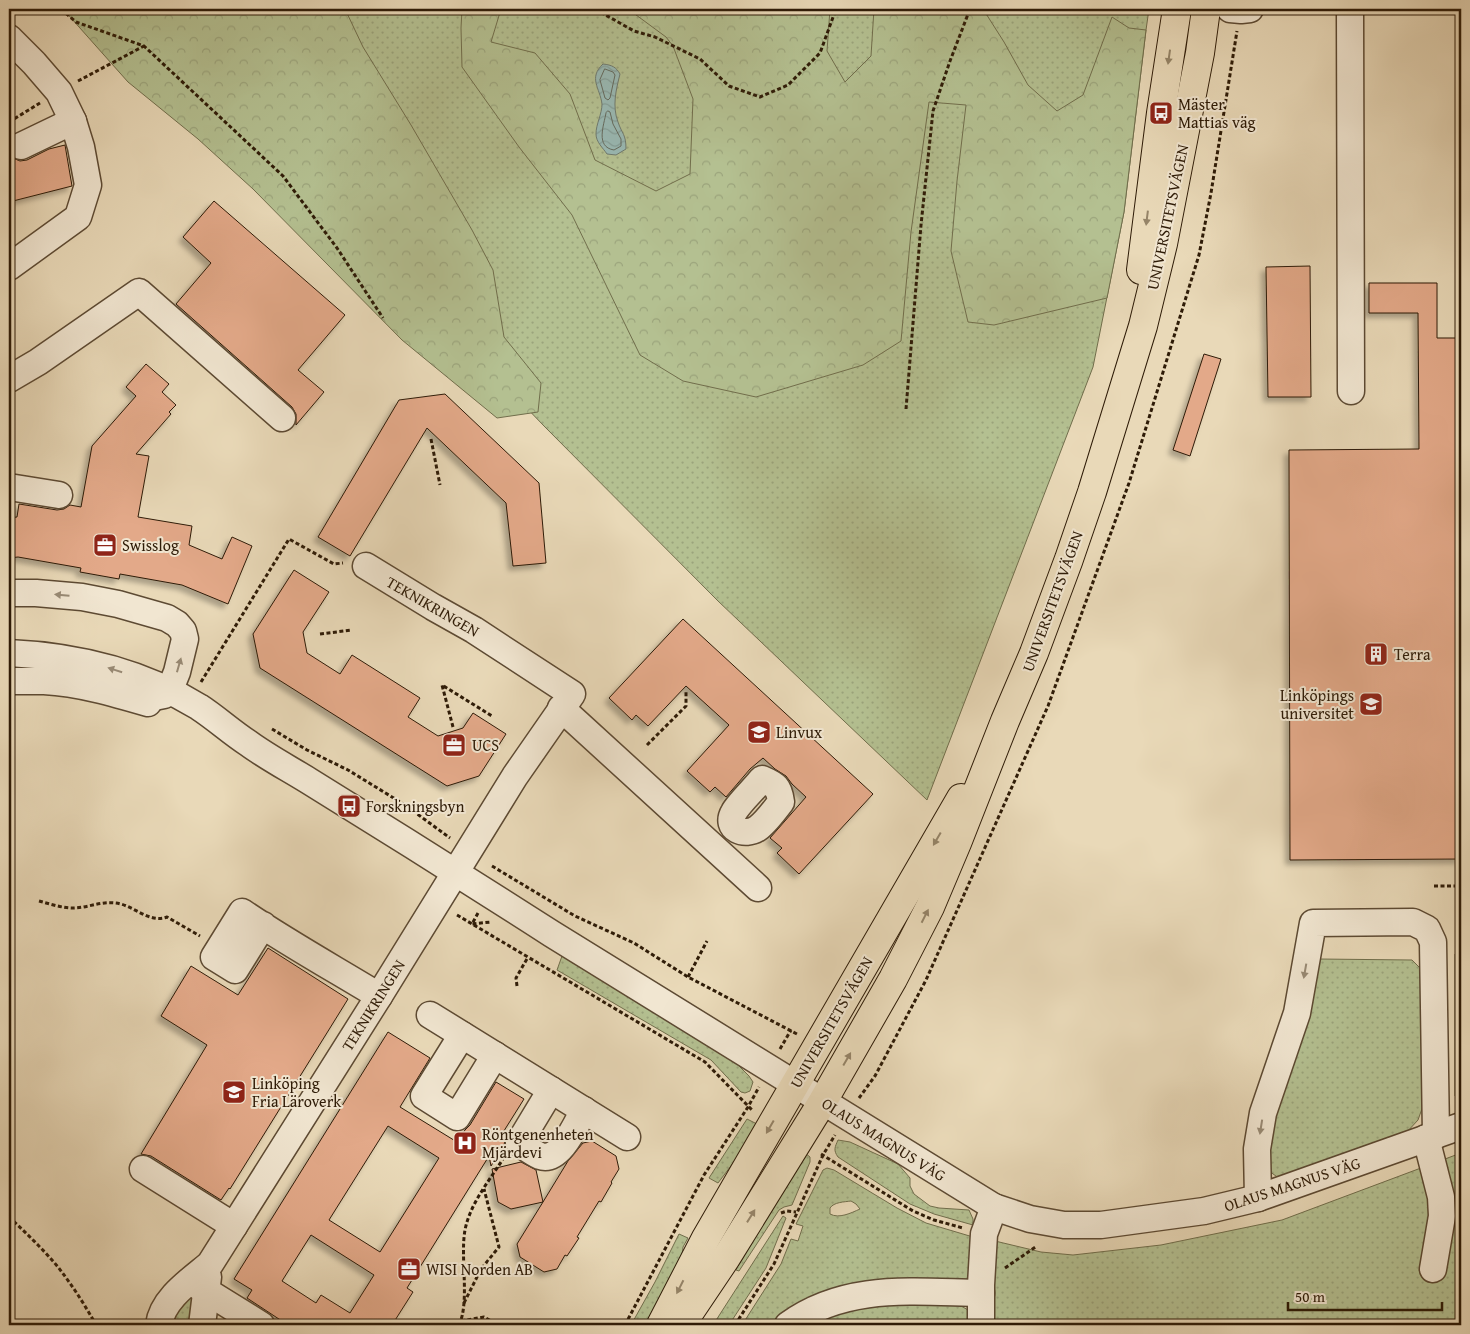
<svg xmlns="http://www.w3.org/2000/svg" width="1470" height="1334" viewBox="0 0 1470 1334" font-family="'Gentium Book Plus',serif">
<style>
.grass{fill:url(#grass-dots);stroke:#716e4c;fill-rule:evenodd}
.forest{fill:url(#forest-crowns);stroke:#716e4c}
.water{fill:url(#water-waves);stroke:#6e7a6f}
.lines{fill:none;stroke-linecap:round;stroke-linejoin:round}
.shore{stroke:#646a5e;stroke-width:1}
.stream{stroke:#6e7a6f;stroke-width:6}
.building{fill:#e3a989;stroke:#2e1b07;fill-rule:evenodd;filter:url(#shadow)}
.minor-casing{stroke:#5d4a33;stroke-width:29}
.major-casing{stroke:#2e1b07;stroke-width:30}
.path{stroke:#2e1b07;stroke-width:3;stroke-dasharray:4 2.5;stroke-linecap:butt}
.minor{stroke:#f1e6d1;stroke-width:26}
.major{stroke:#e9d9b8;stroke-width:28}
.oneway{fill:#958468}
.oneway2{fill:#998b76}
.labels{text-anchor:middle;stroke-width:4;stroke-linejoin:round;paint-order:stroke}
.poi-label{font-size:16px;fill:#2e1b07;stroke:#f1e6d1;text-anchor:start}
.street-label{font-size:16px;fill:#2e1b07;stroke:#f1e6d1}
</style>
<defs>
<pattern id="grass-dots" width="8" height="8" patternUnits="userSpaceOnUse" patternTransform="scale(1.25)"><rect width="8" height="8" fill="#b4c091"/><path d="M2 2h.1M6 6h.1" fill="none" stroke="#9ba47c" stroke-width="1.8" stroke-linecap="round"/></pattern>
<pattern id="forest-crowns" width="20" height="18" patternUnits="userSpaceOnUse" patternTransform="scale(1.25)"><rect width="20" height="18" fill="#b4c091"/><path d="M2 6a3 3 0 1 1 6 0M12 15a3 3 0 1 1 6 0" fill="none" stroke="#9ba47c"/></pattern>
<pattern id="water-waves" width="16" height="10" patternUnits="userSpaceOnUse" patternTransform="scale(1.25)"><rect width="16" height="10" fill="#99b9b4"/><path d="M0 5q4-4 8 0t8 0" fill="none" stroke="#849e99"/></pattern>
<filter id="shadow"><feDropShadow dx="-4.5" dy="4.5" stdDeviation="2.5" flood-color="#0004"/></filter>
</defs>
<rect width="100%" height="100%" fill="#e9d9b8"/>
<filter id="stains"><feTurbulence type="fractalNoise" baseFrequency=".004" numOctaves="4"/><feColorMatrix values="0 0 0 0 .2 0 0 0 0 .09 0 0 0 0 .02 0 0 0 .5 -.17"/></filter>
<radialGradient id="worn" r=".72"><stop offset=".6" stop-color="#630" stop-opacity="0"/><stop offset="1" stop-color="#630" stop-opacity=".3"/></radialGradient>
<g class="grass">
<path d="M160 9H1149L1146 30 1124 212 1093 367 927 800 718 601 544 426 468 347Z"/>
<path d="M1455 954H1461V1102L1455 1096Z"/>
<path d="M562 956 634 997 736 1063 749 1076 753 1082 750 1091 745 1093 741 1092 711 1060 557 970Z"/>
<path d="M1319 959 1412 960 1421 969 1424 1103 1418 1120 1406 1133 1280 1179 1269 1171V1123Z"/>
<path d="M747 1119 759 1125 746 1146 718 1183 709 1178Z"/>
<path d="M838 1140 850 1142 898 1164 910 1178V1186L914 1194 930 1206 939 1208 969 1210 973 1219V1225L934 1214 910 1204 838 1157C833 1150 835 1147 838 1140Z"/>
<path d="M805 1153 810 1157V1162L792 1205 784 1207 779 1210 739 1271 736 1270 741 1258Z"/>
<path d="M1461 1153V1325H989L995 1241 1041 1252 1073 1255 1161 1245 1282 1220Z"/>
<path d="M827 1168 834 1170 897 1208 926 1223 973 1237 969 1277 962 1283 776 1325H742L781 1264 791 1239 798 1241 803 1226 796 1224 823 1170ZM851 1201 856 1204 860 1209C851 1213 839 1219 830 1214V1208C834 1202 844 1202 851 1201Z"/>
<path d="M783 1216 786 1218 766 1268 729 1325H713Z"/>
<path d="M679 1234 688 1238 683 1247 682 1257 651 1325H631L655 1282Z"/>
<path d="M193 1291 190 1325H171L186 1293Z"/>
<path d="M886 1299 956 1303 968 1310 972 1318V1325H802Z"/>
</g>
<g class="forest">
<path d="M63 9H345L363 47 411 125 472 230 493 270 504 337 541 383 538 412 497 418 402 340 253 189 198 139 128 82Z"/>
<path d="M462 9H501L491 42 535 53 570 94 595 160 656 191 690 174 693 99 673 46 666 37 628 9H830L827 51 845 82 871 56 874 9H983L1004 42 1028 85 1057 111 1083 95 1112 17 1129 28 1146 30 1124 212 1107 298 994 325 968 322 951 251 957 181 966 105 929 102 911 232 901 341 863 365 756 397 683 381 640 355 572 215 519 147 462 67 461 28Z"/>
</g>
<path class="water" d="M603 64C612 65 616 67 620 74 616 90 612 106 618 122 622 134 626 134 626 149L616 155 607 154C603 148 596 142 596 134 596 124 602 114 602 104 600 88 588 78 603 64Z"/>
<g class="lines">
<g class="shore">
<path d="M605 69 613 72 615 75 610 98 608 100 605 98 600 80Z"/>
<path d="M608 111 610 112 613 124 621 139V146L614 150C595 147 604 125 606 113Z"/>
</g>
<path class="stream" d="M1458 1325 1461 1312"/>
</g>
<g class="building">
<path d="M65 145 72 186 9 202V159L13 158 20 161 27 160 49 149Z"/>
<path d="M214 201 345 315 298 370 324 392 296 425V414L292 407 176 304 211 263 183 237Z"/>
<path d="M1310 266 1311 397H1268L1266 267Z"/>
<path d="M1369 283H1437V338H1461V859L1290 860 1289 450 1419 449 1418 313H1369Z"/>
<path d="M1204 354 1221 359 1190 456 1173 450Z"/>
<path d="M146 364 169 384 162 392 176 405 169 412 171 414 136 454 149 456 138 517 192 526 189 545 222 559 232 537 252 546 228 604 182 585 120 574 119 579 80 572 81 568 18 557 9 558V518L17 517 19 504 57 510 64 509 70 505 81 507 92 446 136 396 126 387Z"/>
<path d="M445 394 539 483 546 563 513 566 506 503 427 428 350 556 318 537 399 400Z"/>
<path d="M294 570 329 592 303 632 307 653 340 674 352 655 420 698 408 717 438 736 463 728 473 713 506 734 479 776 447 786 260 668 253 634Z"/>
<path d="M683 619 873 794 799 874 777 853 782 848 770 838 806 797 792 784 786 776 775 769 763 758 750 769 726 797 715 787 710 792 687 771 729 725 686 686 648 726 636 715 632 720 609 698Z"/>
<path d="M268 948 348 999 230 1189 229 1188 221 1200 151 1156 141 1154 207 1045 161 1016 191 966 238 995Z"/>
<path d="M388 1032 430 1058 400 1107 457 1142 465 1130 470 1125 496 1082 524 1099 502 1134 506 1136 504 1145 491 1166 489 1156 407 1288 413 1292 392 1325H288L247 1298 252 1290 234 1279ZM388 1126 439 1158 380 1252 329 1220ZM311 1235 374 1275 350 1313 321 1295 316 1303 282 1281Z"/>
<path d="M592 1141 616 1156 619 1169 611 1182 612 1183 601 1202 599 1201 577 1237 579 1238 567 1256 565 1255 557 1269 544 1272 520 1257 517 1244 543 1202 511 1209 498 1202 492 1169 521 1162 536 1170 543 1202 568 1161 583 1143Z"/>
</g>
<g class="lines">
<g class="minor-casing">
<g id="minor">
<path d="M1230 9 1241 10 1250 9"/>
<path d="M1350 9 1351 391"/>
<path d="M9 38 34 63 59 92 73 121 81 147 88 185 78 217 9 267"/>
<path d="M21 146 73 121"/>
<path d="M9 379 38 362 139 292 282 418"/>
<path d="M9 487 59 495"/>
<path d="M9 593H36L82 597 118 604 167 618 177 624 183 631 185 639 177 672 169 692 164 695 154 697 133 698"/>
<path d="M9 653C75 656 142 672 199 707 216 718 231 732 248 743 267 757 288 768 309 781 390 831 471 882 552 934L994 1207 1030 1219 1064 1225H1101L1204 1211 1258 1198 1461 1126"/>
<path d="M9 681C21 681 32 681 44 681 80 683 114 693 148 703"/>
<path d="M561 708 758 888"/>
<path d="M762 779C776 785 779 787 781 802 775 810 765 823 758 828 745 837 724 829 734 812 739 803 755 788 762 779Z"/>
<path d="M263 925 235 970 214 957 242 912C286 942 333 968 379 996"/>
<path d="M430 1015 627 1137"/>
<path d="M462 1035 424 1096 457 1117 495 1055"/>
<path d="M551 1090 519 1143C525 1147 533 1153 540 1156 560 1163 576 1124 584 1110"/>
<path d="M1426 1138 1441 1197 1442 1216 1433 1269"/>
<path d="M143 1169 234 1226"/>
<path d="M1258 1198 1257 1149 1263 1113 1297 1013 1313 923 1413 922 1427 929 1433 942 1436 1135"/>
<path d="M190 1281 261 1325"/>
<path d="M159 1325C162 1299 191 1280 210 1264L379 996 515 776 572 694 474 630 433 607 366 566"/>
<path d="M202 1325 208 1277"/>
<path d="M788 1325C846 1283 913 1292 981 1293"/>
<path d="M981 1325V1285L984 1234 994 1207"/>
</g>
</g>
<g class="major-casing">
<g id="major">
<path d="M1141 270 1161 113 1177 9"/>
<path d="M661 1325 706 1238 961 798"/>
<path d="M681 1325 726 1258 823 1101 893 979 930 907 957 843 1005 721 1034 653 1069 559 1092 492 1143 326 1163 244 1200 53 1206 9"/>
</g>
</g>
<g class="path">
<path d="M61 9 76 22 144 46 283 176 337 248 383 318"/>
<path d="M595 9 634 31 655 37 700 59 729 86 760 97 788 85 820 53 836 9"/>
<path d="M78 81 144 46"/>
<path d="M9 122 40 103"/>
<path d="M906 409 921 225 933 111 950 61 970 9"/>
<path d="M431 439 440 485"/>
<path d="M320 634 352 630"/>
<path d="M201 682 289 539 334 564 343 563"/>
<path d="M453 727 442 685 492 716"/>
<path d="M272 729 307 750 348 770 405 805 450 838"/>
<path d="M647 745 686 706V691"/>
<path d="M492 866 575 916 634 943 688 977 797 1034"/>
<path d="M1434 886H1461"/>
<path d="M1461 886V936"/>
<path d="M39 901C50 904 62 908 73 908 87 908 101 901 116 903 133 905 150 924 167 917L200 936"/>
<path d="M478 913 472 924 491 922"/>
<path d="M457 915 705 1062 752 1110"/>
<path d="M688 977 707 941"/>
<path d="M517 986 516 978 528 957"/>
<path d="M780 1049 791 1030"/>
<path d="M859 1098 875 1076 926 980 1048 706 1129 483 1199 255 1211 193 1237 31"/>
<path d="M821 1154 913 1211 934 1220 963 1228"/>
<path d="M781 1213 787 1211 796 1212"/>
<path d="M9 1217C26 1233 43 1249 58 1267 72 1285 85 1305 96 1325"/>
<path d="M1005 1268 1037 1246"/>
<path d="M464 1303 481 1269 499 1247 484 1189"/>
<path d="M461 1321 484 1317 498 1325"/>
<path d="M459 1325C470 1302 460 1257 465 1230 470 1204 489 1181 503 1159"/>
<path d="M625 1325 704 1175 748 1107 759 1087"/>
<path d="M735 1325 774 1264 823 1155 835 1135"/>
</g>
<use href="#minor" class="minor"/>
<use href="#major" class="major"/>
</g>
<defs><path id="oneway-solid" d="M-6-.8H1V-3.2L6.5 0L1 3.2V.8H-6Z" transform="scale(1.25)"/></defs>
<g class="oneway">
<use href="#oneway-solid" transform="translate(1169 57) rotate(98)"/>
<use href="#oneway-solid" transform="translate(1147 218) rotate(97)"/>
<use href="#oneway-solid" transform="translate(937 839) rotate(120)"/>
<use href="#oneway-solid" transform="translate(925 916) rotate(-63)"/>
<use href="#oneway-solid" transform="translate(847 1059) rotate(-60)"/>
<use href="#oneway-solid" transform="translate(770 1127) rotate(120)"/>
<use href="#oneway-solid" transform="translate(751 1216) rotate(-58)"/>
<use href="#oneway-solid" transform="translate(680 1287) rotate(117)"/>
</g>
<g class="oneway2">
<use href="#oneway-solid" transform="translate(62 595) rotate(-175)"/>
<use href="#oneway-solid" transform="translate(179 665) rotate(-74)"/>
<use href="#oneway-solid" transform="translate(115 670) rotate(-162)"/>
<use href="#oneway-solid" transform="translate(1305 971) rotate(100)"/>
<use href="#oneway-solid" transform="translate(1261 1127) rotate(99)"/>
</g>
<defs>
<g id="bus-square" transform="scale(1.25)"><rect x="-9" y="-9" width="18" height="18" rx="4" fill="#8f2418" stroke="#f1e6d1"/><path d="M-5-6H5V4H4V6H2V4H-2V6H-4V4H-5ZM-3.5-4V0h7V-4ZM-3.5 1.2v1.5H-2V1.2ZM2 1.2v1.5H3.5V1.2Z" fill="#fff"/></g>
<g id="office-square" transform="scale(1.25)"><rect x="-9" y="-9" width="18" height="18" rx="4" fill="#8f2418" stroke="#f1e6d1"/><path d="M-6-3h4V-5.5h4V-3h4V5H-6ZM-1-4.5V-3h2v-1.5ZM-6 0V1H6V0Z" fill="#fff"/></g>
<g id="building-square" transform="scale(1.25)"><rect x="-9" y="-9" width="18" height="18" rx="4" fill="#8f2418" stroke="#f1e6d1"/><path d="M-4-6H4V6H1V3H-1V6H-4ZM-2.5-4.3h1.7v1.8h-1.7ZM.8-4.3h1.7v1.8H.8ZM-2.5-1h1.7V.8h-1.7ZM.8-1h1.7V.8H.8Z" fill="#fff"/></g>
<g id="university-square" transform="scale(1.25)"><rect x="-9" y="-9" width="18" height="18" rx="4" fill="#8f2418" stroke="#f1e6d1"/><path d="M0-5L7-2L0 1L-7-2ZM-4 1L0 2.5L4 1V4Q0 6-4 4Z" fill="#fff"/></g>
<g id="school-square" transform="scale(1.25)"><rect x="-9" y="-9" width="18" height="18" rx="4" fill="#8f2418" stroke="#f1e6d1"/><path d="M0-5L7-2L0 1L-7-2ZM-4 1L0 2.5L4 1V4Q0 6-4 4Z" fill="#fff"/></g>
<g id="hospital-square" transform="scale(1.25)"><rect x="-9" y="-9" width="18" height="18" rx="4" fill="#8f2418" stroke="#f1e6d1"/><path d="M-5-5h3v3.5h4V-5h3V5h-3V1.5h-4V5h-3Z" fill="#fff"/></g>
</defs>
<g fill-rule="evenodd">
<use href="#bus-square" x="1161" y="113"/>
<use href="#office-square" x="105" y="545"/>
<use href="#building-square" x="1376" y="654"/>
<use href="#university-square" x="1371" y="704"/>
<use href="#school-square" x="759" y="732"/>
<use href="#office-square" x="454" y="745"/>
<use href="#bus-square" x="349" y="806"/>
<use href="#school-square" x="234" y="1092"/>
<use href="#hospital-square" x="465" y="1143"/>
<use href="#office-square" x="409" y="1269"/>
</g>
<g class="labels">
<g class="poi-label">
<text x="1178" y="110">Mäster<tspan x="1178" dy="18">Mattias väg</tspan></text>
<text x="122" y="551">Swisslog</text>
<text x="1394" y="660">Terra</text>
<text x="1354" y="701" text-anchor="end">Linköpings<tspan x="1354" dy="18">universitet</tspan></text>
<text x="776" y="738">Linvux</text>
<text x="472" y="751">UCS</text>
<text x="366" y="812">Forskningsbyn</text>
<text x="252" y="1089">Linköping<tspan x="252" dy="18">Fria Läroverk</tspan></text>
<text x="482" y="1140">Röntgenenheten<tspan x="482" dy="18">Mjärdevi</tspan></text>
<text x="426" y="1275">WISI Norden AB</text>
</g>
<g class="street-label">
<text transform="translate(1167 217) rotate(-78)" y="6">UNIVERSITETSVÄGEN</text>
<text transform="translate(1052 601) rotate(-70)" y="6">UNIVERSITETSVÄGEN</text>
<text transform="translate(433 606) rotate(30)" y="6">TEKNIKRINGEN</text>
<text transform="translate(373 1005) rotate(-58)" y="6">TEKNIKRINGEN</text>
<text transform="translate(831 1022) rotate(-60)" y="6">UNIVERSITETSVÄGEN</text>
<text transform="translate(884 1139) rotate(32)" y="6">OLAUS MAGNUS VÄG</text>
<text transform="translate(1292 1184) rotate(-18)" y="6">OLAUS MAGNUS VÄG</text>
</g>
</g>
<rect width="1470" height="1334" fill="none" stroke="#e9d9b8" stroke-width="30"/>
<rect x="10" y="10" width="1450" height="1314" fill="none" stroke="#2e1b07" stroke-width="2.5"/>
<rect x="15" y="15" width="1440" height="1304" fill="none" stroke="#2e1b07"/>
<path d="M1288 1302v8h154v-8" fill="none" stroke="#2e1b07" stroke-width="2.5"/>
<text x="1295" y="1302" font-size="15" fill="#2e1b07" stroke="#f1e6d1" stroke-width="4" paint-order="stroke">50 m</text>
<rect width="100%" height="100%" filter="url(#stains)"/>
<rect width="100%" height="100%" fill="url(#worn)"/>
</svg>
